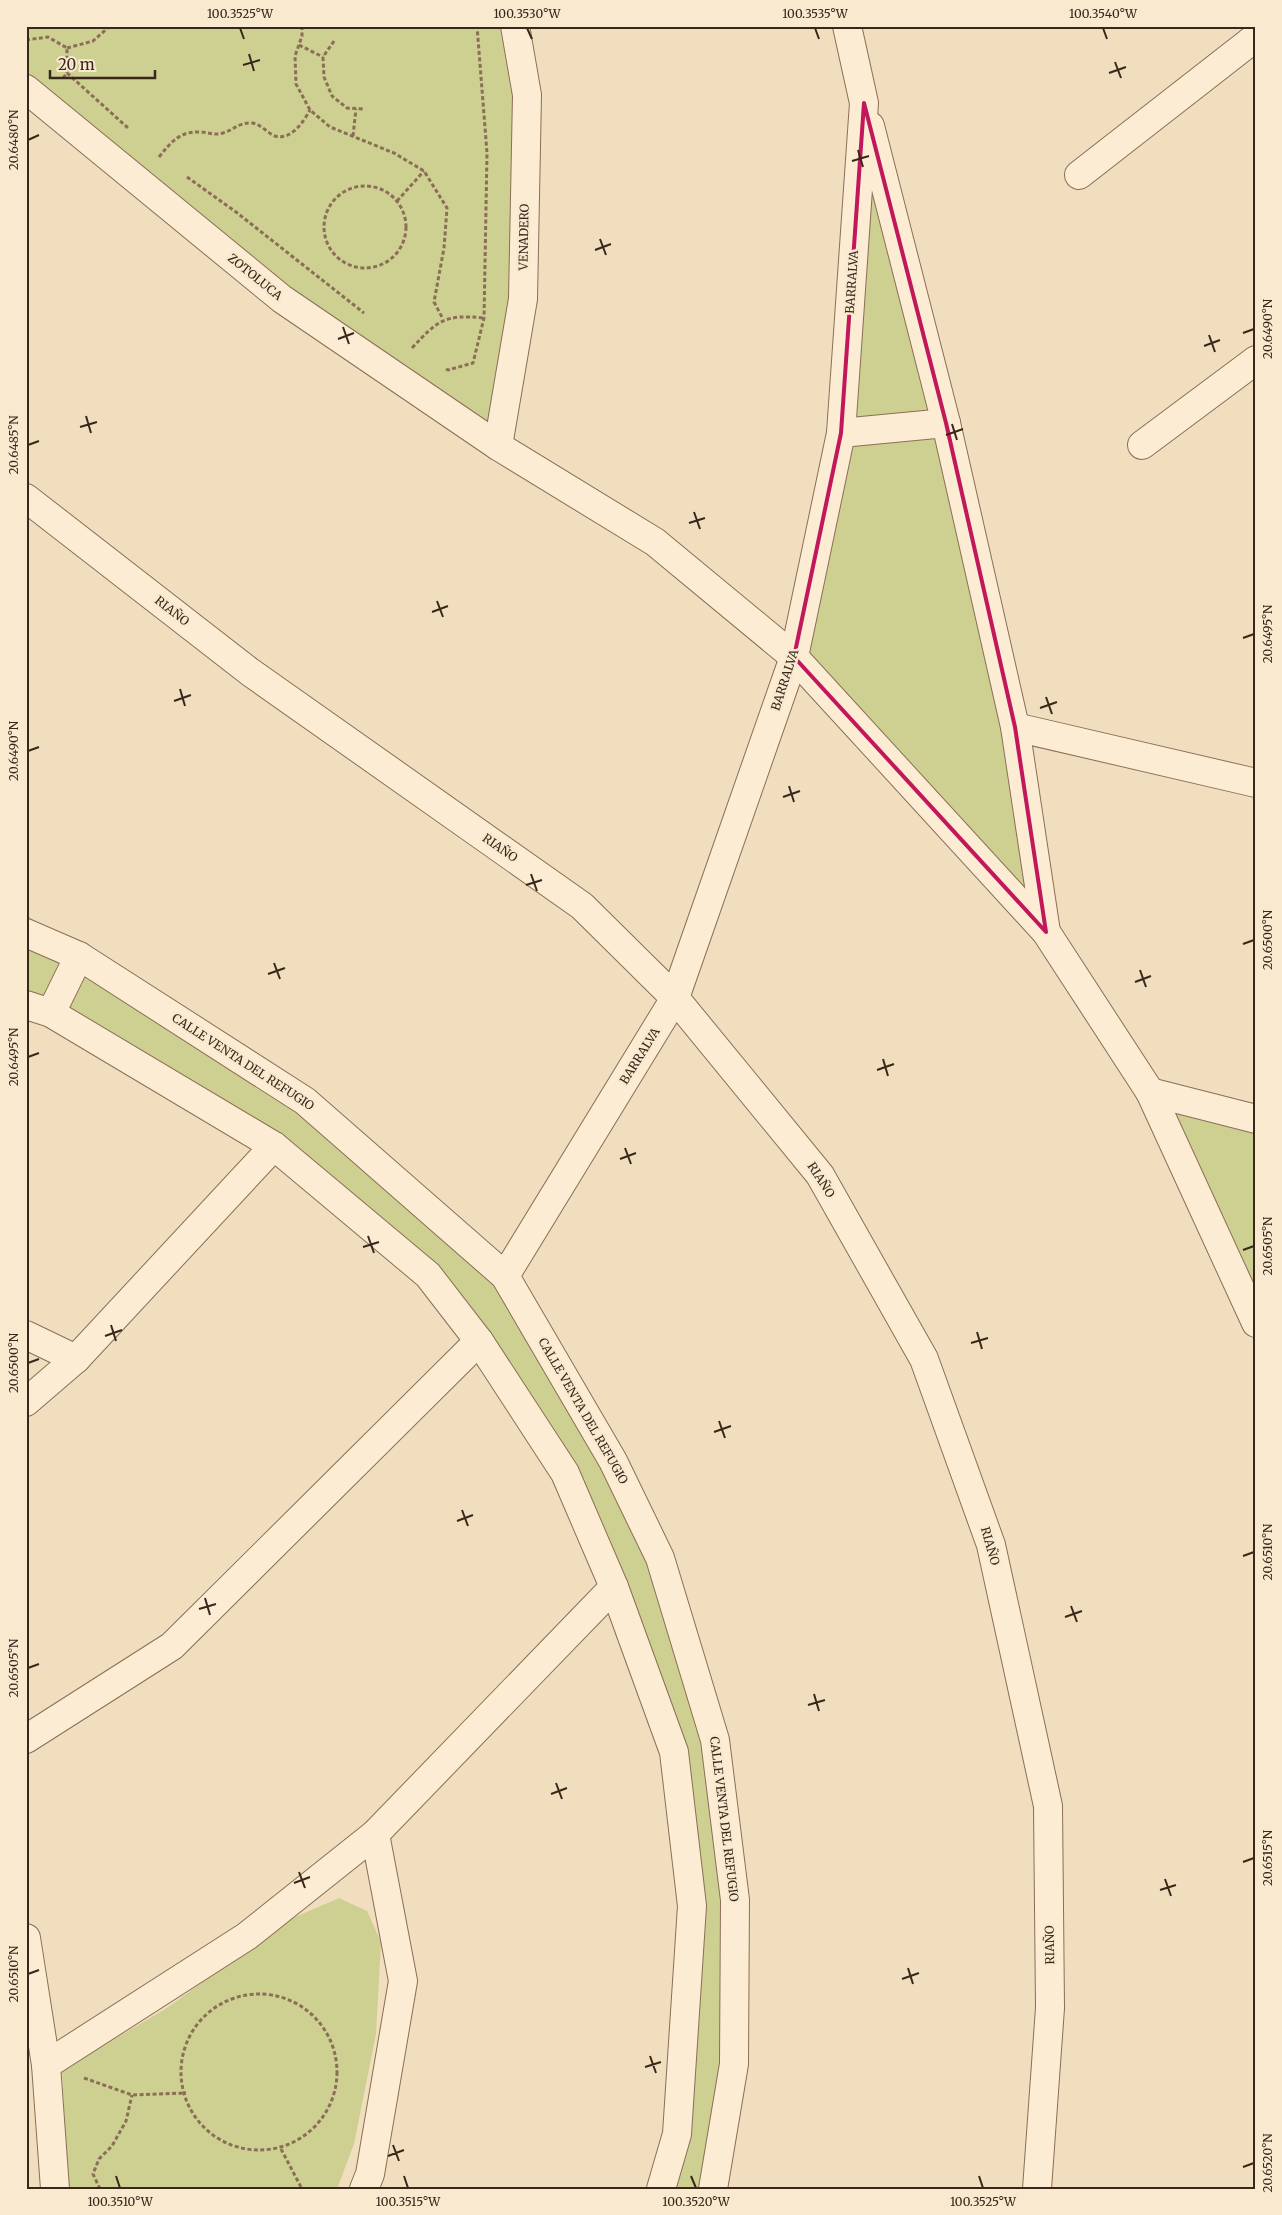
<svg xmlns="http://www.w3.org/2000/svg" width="1282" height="2215" viewBox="0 0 1282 2215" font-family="Merriweather,serif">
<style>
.green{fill:#ced092}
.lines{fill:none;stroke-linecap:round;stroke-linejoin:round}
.minor-casing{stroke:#8b6e56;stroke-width:30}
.path{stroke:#8b6e56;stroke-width:3;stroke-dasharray:4 2.5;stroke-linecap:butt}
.minor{stroke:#fbecd3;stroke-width:28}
.marked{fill:none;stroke:#c2185b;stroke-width:4;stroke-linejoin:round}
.ticks{fill:none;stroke:#39271c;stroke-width:2}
.labels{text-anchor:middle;stroke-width:5;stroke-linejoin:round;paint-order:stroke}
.street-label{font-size:12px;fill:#39271c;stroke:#f8e9cf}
.neatline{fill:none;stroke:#39271c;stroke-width:2}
.ticks-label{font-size:12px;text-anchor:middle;fill:#39271c}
</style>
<rect width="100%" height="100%" fill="#f1debf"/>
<g class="green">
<path d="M26 26H515L527 95 498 446 26 89Z"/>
<path d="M864 103 1046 932 794 657 841 433Z"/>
<path d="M26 914 79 956 305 1101 505 1276 613 1461 715 1740 735 1900 713 2189H661L692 1906 674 1752 614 1587 479 1341 274 1146 26 1005Z"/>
<path d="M1150 1092 1256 1119V1323Z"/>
<path d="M339 1898 367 1911 381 1942 376 2034 354 2144 337 2189H68L62 2070 167 2008 286 1921Z"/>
</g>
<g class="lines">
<g class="minor-casing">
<g id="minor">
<path d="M26 89 282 299 498 446 655 542 794 657 1046 932 1150 1092 1256 1323"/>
<path d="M870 126 946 423 1015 727 1046 932"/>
<path d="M1079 175 1256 37"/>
<path d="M841 433 946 423"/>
<path d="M1142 445 1256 360"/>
<path d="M498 446 523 299 527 95 515 26"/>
<path d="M26 498 250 672 582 906 675 998 820 1175 924 1359 991 1545 1048 1806 1050 2008 1037 2189"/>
<path d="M1015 727 1256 783"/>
<path d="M26 933 79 956 305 1101 505 1276 613 1461 660 1558 715 1740 735 1900 734 2064 713 2189"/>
<path d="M26 1005 51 1013 274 1146 428 1275 479 1341 565 1473 614 1587 674 1752 692 1906 677 2134 661 2189"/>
<path d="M51 1013 79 956"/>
<path d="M1150 1092 1256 1119"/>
<path d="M505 1276 675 998 794 657 841 433 864 103 847 26"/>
<path d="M26 1335 76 1359"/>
<path d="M26 1402 76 1359 274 1146"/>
<path d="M26 1739 172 1646 479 1341"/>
<path d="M26 1938 46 2065 55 2189"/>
<path d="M46 2065 247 1936 375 1834 614 1587"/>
<path d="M364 2189 370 2174 403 1981 375 1834"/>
</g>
</g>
<g class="path">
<path d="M302 26V36L295 56 296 84 310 110 330 127 394 153 424 171 447 208 444 248 434 302 443 319"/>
<path d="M26 40 48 37 67 48V73L63 78"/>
<path d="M334 41 323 57 324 77 332 96 347 108 364 109"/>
<path d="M299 45 323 57"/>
<path d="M67 48 93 41 110 26"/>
<path d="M67 73 128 128"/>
<path d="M353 136 356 109"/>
<path d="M159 157C171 142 180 131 200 132 208 132 214 136 223 133 233 130 240 122 252 123 261 124 267 133 275 136 291 141 304 121 310 110"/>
<path d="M187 177 236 212 364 313"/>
<circle cx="365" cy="227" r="41"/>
<path d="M397 201 424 171"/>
<path d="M412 348C438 320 445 314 484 318"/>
<path d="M446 369 448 370 473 363 484 318 487 153 477 26"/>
<circle cx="259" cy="2072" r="78"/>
<path d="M84 2078 132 2095 186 2093"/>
<path d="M281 2149 302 2189"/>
<path d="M100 2189 93 2174 99 2159 112 2146 126 2121 132 2095"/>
</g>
<use href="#minor" class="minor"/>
</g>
<path class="marked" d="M864 103 946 423 1015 727 1046 932 794 657 841 433Z"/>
<path class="ticks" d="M240 28 244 39M527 28 532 39M815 28 819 39M1103 28 1107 39M249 54 254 71M1115 62 1121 78M243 65 260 60M1109 73 1126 67M28 140 39 135M858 150 863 167M852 161 869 156M600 239 606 255M595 250 611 244M343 327 349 344M1243 333 1254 329M1209 335 1215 352M338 339 354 333M1204 346 1220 340M86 416 91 433M952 424 957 440M80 427 97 422M946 435 963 429M28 445 39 441M694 512 700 529M689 523 705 518M437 601 443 617M432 612 448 606M1243 638 1254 634M180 689 185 706M1046 697 1052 714M174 701 191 695M1040 708 1057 702M28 751 39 747M789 786 794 802M783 797 800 791M531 874 537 891M526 885 542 880M1243 944 1254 940M274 963 280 979M1140 970 1146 987M268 974 285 968M1135 982 1151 976M28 1057 39 1053M883 1059 888 1076M877 1070 894 1064M625 1148 631 1164M620 1159 636 1153M368 1236 374 1253M363 1247 379 1242M1243 1250 1254 1246M111 1325 116 1341M977 1332 982 1349M105 1336 122 1330M971 1343 988 1338M28 1363 39 1359M719 1421 725 1438M714 1432 731 1426M462 1510 468 1526M457 1521 473 1515M1243 1556 1254 1552M205 1598 210 1615M1071 1606 1077 1622M199 1609 216 1604M1065 1617 1082 1611M28 1668 39 1664M814 1694 819 1711M808 1705 825 1700M556 1783 562 1799M551 1794 567 1788M1243 1862 1254 1858M299 1872 305 1888M1165 1879 1171 1896M294 1883 310 1877M1160 1890 1176 1885M908 1968 913 1984M28 1974 39 1970M902 1979 919 1973M650 2056 656 2073M645 2067 661 2062M393 2145 399 2161M388 2156 404 2150M1243 2167 1254 2163M116 2176 120 2188M404 2176 408 2188M691 2176 696 2188M979 2176 983 2188"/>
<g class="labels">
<g class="street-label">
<text transform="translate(524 237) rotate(-89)" y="4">VENADERO</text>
<text transform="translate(255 277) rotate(39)" y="4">ZOTOLUCA</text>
<text transform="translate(852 282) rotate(-86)" y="4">BARRALVA</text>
<text transform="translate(172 611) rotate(38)" y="4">RIAÑO</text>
<text transform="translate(785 680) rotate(-72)" y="4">BARRALVA</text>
<text transform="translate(500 848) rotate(35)" y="4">RIAÑO</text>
<text transform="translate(640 1056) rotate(-58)" y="4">BARRALVA</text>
<text transform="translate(243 1062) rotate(33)" y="4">CALLE VENTA DEL REFUGIO</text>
<text transform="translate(821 1180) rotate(57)" y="4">RIAÑO</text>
<text transform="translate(583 1411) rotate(60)" y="4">CALLE VENTA DEL REFUGIO</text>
<text transform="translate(990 1546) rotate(74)" y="4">RIAÑO</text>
<text transform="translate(724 1819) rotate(83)" y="4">CALLE VENTA DEL REFUGIO</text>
<text transform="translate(1050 1945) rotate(-91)" y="4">RIAÑO</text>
</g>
</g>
<rect width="1282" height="2215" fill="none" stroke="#f8e9cf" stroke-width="55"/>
<path d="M50 70v8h105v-8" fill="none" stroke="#39271c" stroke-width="2.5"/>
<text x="58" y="70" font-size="15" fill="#39271c" stroke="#f8e9cf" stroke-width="4" paint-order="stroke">20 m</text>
<rect x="28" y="28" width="1226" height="2160" class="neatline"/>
<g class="ticks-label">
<text x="240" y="18">100.3525°W</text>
<text x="527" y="18">100.3530°W</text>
<text x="815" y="18">100.3535°W</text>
<text x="1103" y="18">100.3540°W</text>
<text transform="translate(14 140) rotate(-90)" y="4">20.6480°N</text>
<text transform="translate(1268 329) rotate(-90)" y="4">20.6490°N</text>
<text transform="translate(14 445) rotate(-90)" y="4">20.6485°N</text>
<text transform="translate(1268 634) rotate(-90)" y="4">20.6495°N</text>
<text transform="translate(14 751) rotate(-90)" y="4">20.6490°N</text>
<text transform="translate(1268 940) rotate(-90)" y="4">20.6500°N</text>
<text transform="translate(14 1057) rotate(-90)" y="4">20.6495°N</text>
<text transform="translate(1268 1246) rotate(-90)" y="4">20.6505°N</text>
<text transform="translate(14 1363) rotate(-90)" y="4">20.6500°N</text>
<text transform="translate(1268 1552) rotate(-90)" y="4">20.6510°N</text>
<text transform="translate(14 1668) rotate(-90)" y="4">20.6505°N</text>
<text transform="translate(1268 1858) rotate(-90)" y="4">20.6515°N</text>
<text transform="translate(14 1974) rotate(-90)" y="4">20.6510°N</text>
<text transform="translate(1268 2163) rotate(-90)" y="4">20.6520°N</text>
<text x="120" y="2206">100.3510°W</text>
<text x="408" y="2206">100.3515°W</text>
<text x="696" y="2206">100.3520°W</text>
<text x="983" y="2206">100.3525°W</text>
</g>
</svg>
